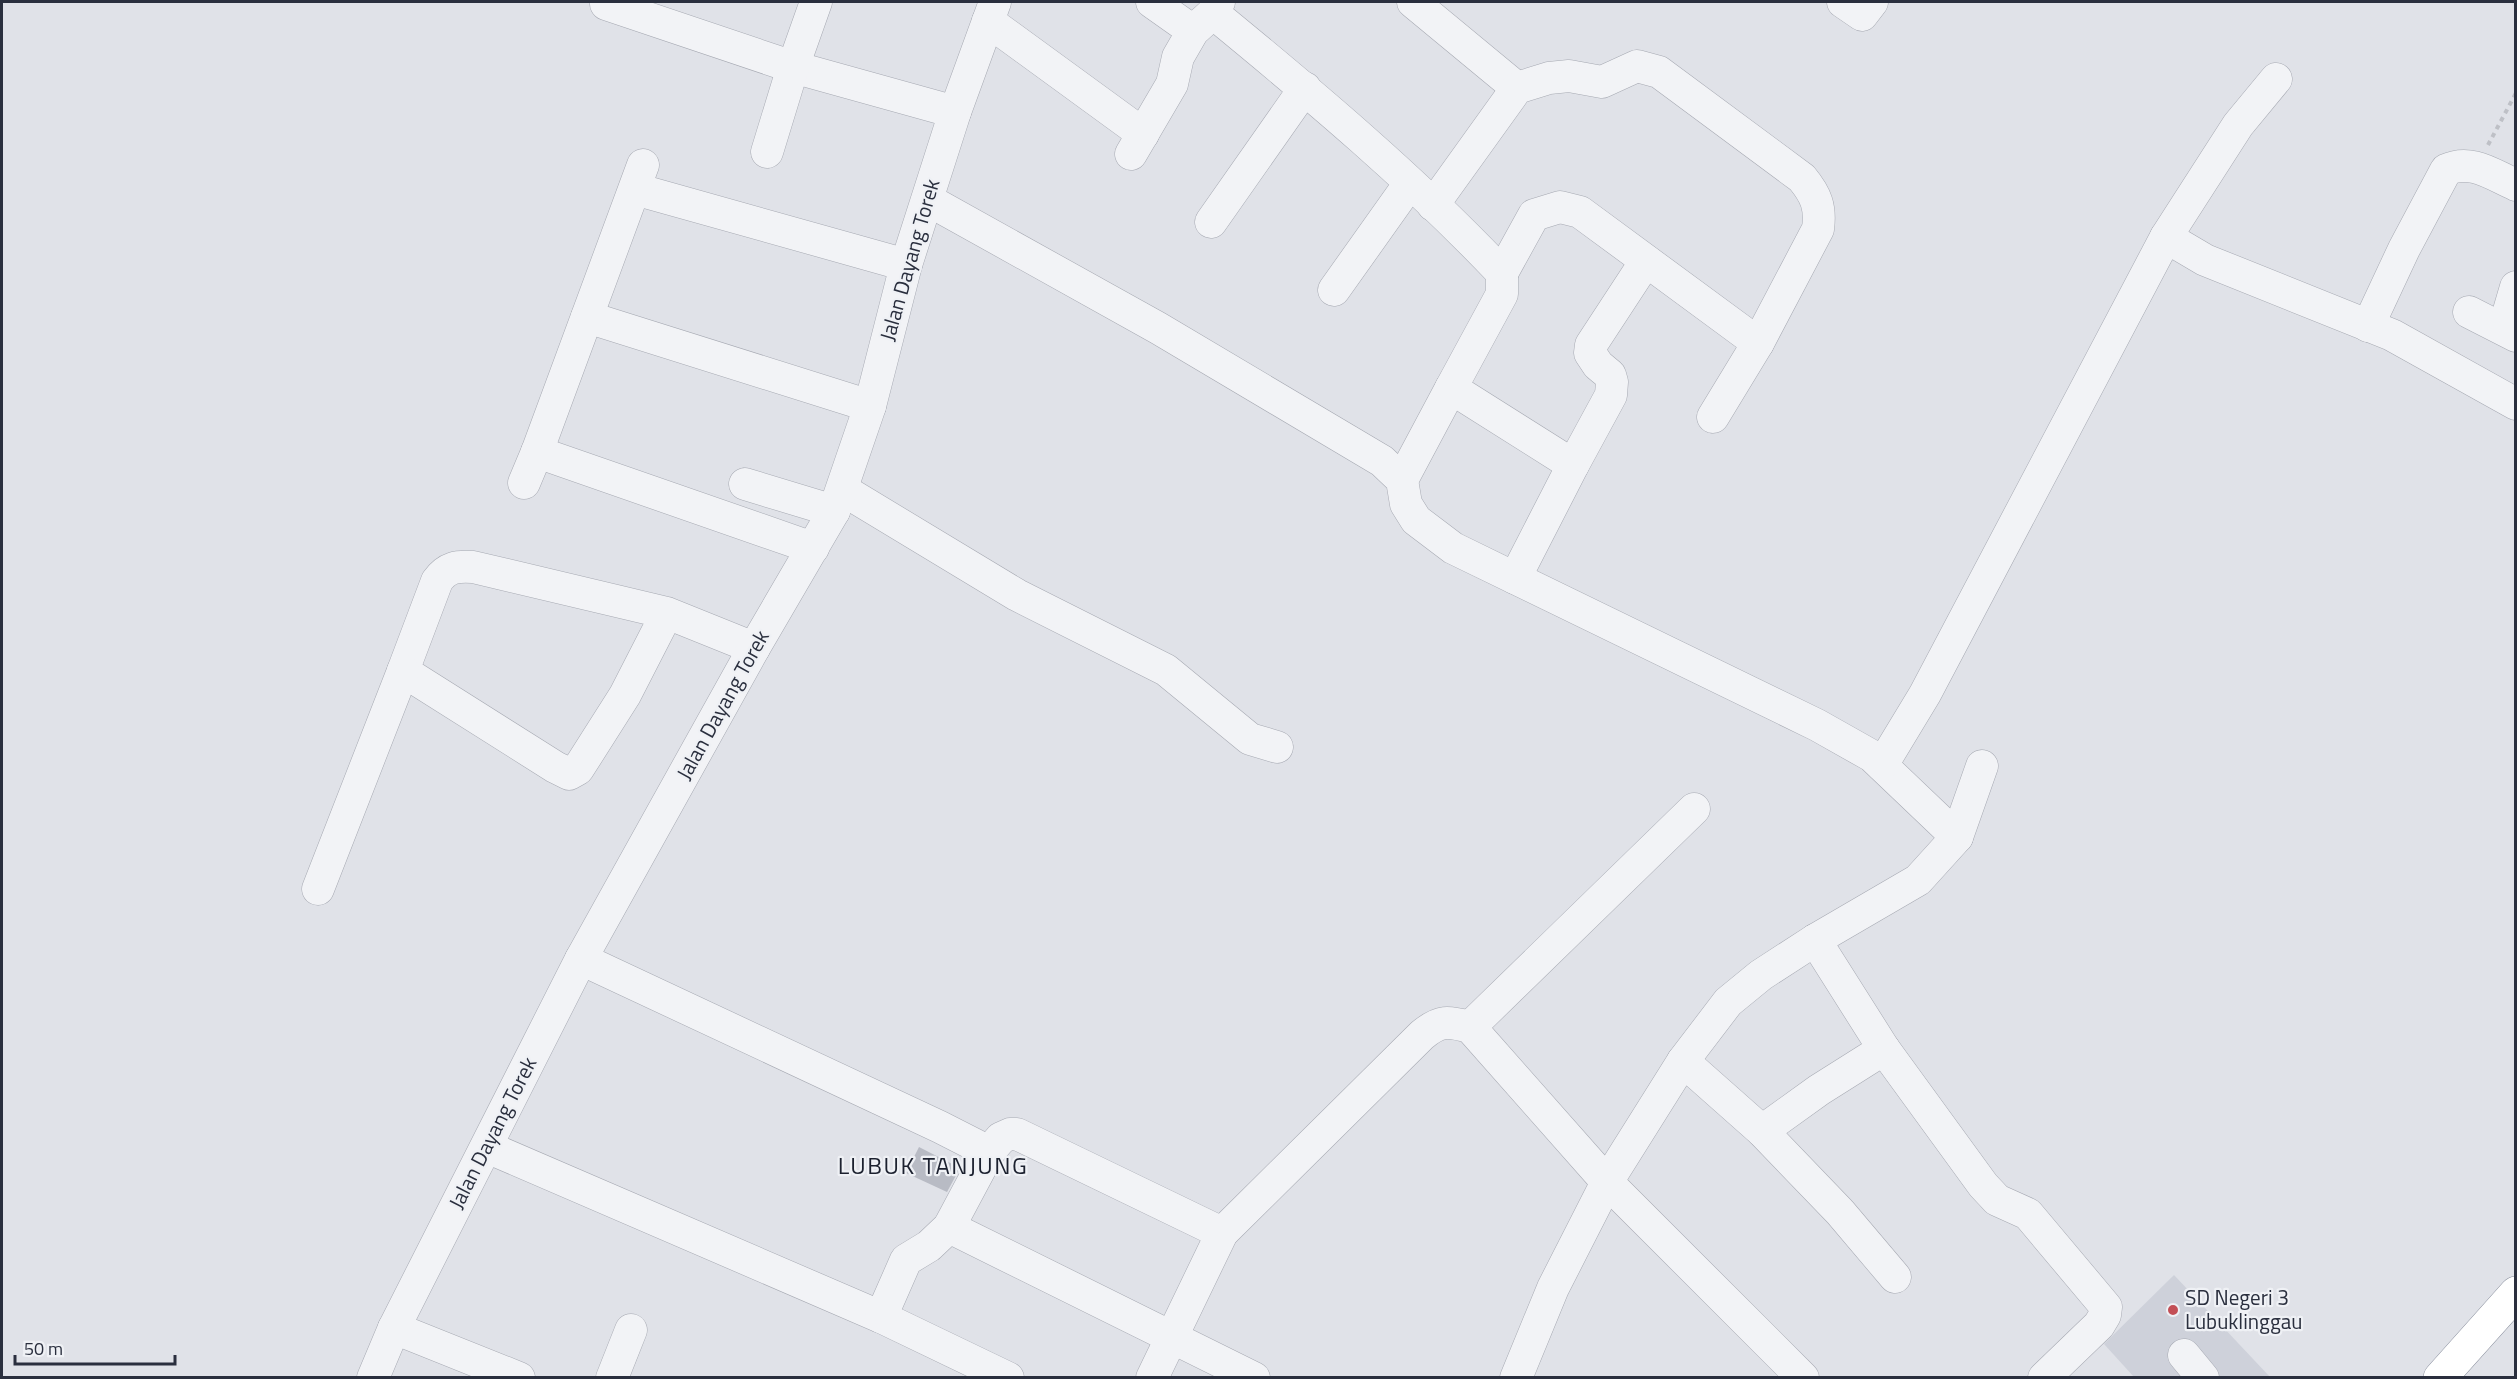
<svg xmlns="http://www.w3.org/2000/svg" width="2517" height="1379" viewBox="0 0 2517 1379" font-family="'Titillium Web',sans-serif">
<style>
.built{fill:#ced1da}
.building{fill:#b8bbc4}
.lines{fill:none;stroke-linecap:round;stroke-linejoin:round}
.minor-casing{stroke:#a6a9b2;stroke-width:33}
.highway-casing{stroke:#898f9d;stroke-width:34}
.path{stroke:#bec0c6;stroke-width:4;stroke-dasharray:4.5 4.5;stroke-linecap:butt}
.minor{stroke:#f2f3f6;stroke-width:32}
.highway{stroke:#fff;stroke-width:33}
.poi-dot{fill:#c34f56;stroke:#eff1f5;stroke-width:2}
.labels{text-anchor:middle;stroke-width:4.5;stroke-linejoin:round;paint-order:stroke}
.street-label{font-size:21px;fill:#2a2f3e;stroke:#eff1f5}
.poi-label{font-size:21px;fill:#2a2f3e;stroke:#eff1f5;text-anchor:start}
.quarter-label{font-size:24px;letter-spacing:1.5px;fill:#1c212f;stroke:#eff1f5}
</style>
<rect width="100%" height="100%" fill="#e0e2e8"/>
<path class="built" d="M2174 1275 2270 1377H2134L2104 1344Z"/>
<path class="building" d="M919 1147 960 1168 947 1192 906 1173Z"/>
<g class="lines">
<g class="minor-casing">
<g id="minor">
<path d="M1152 2 1193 31"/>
<path d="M1219 2 1213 13C1313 95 1413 179 1502 273V294L1451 388 1573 465 1515 578"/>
<path d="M1413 2 1517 88"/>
<path d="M1843 2 1862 15 1872 2"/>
<path d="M606 4 793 67 955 112"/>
<path d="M988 21 1143 134"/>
<path d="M767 152 793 67 816 2"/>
<path d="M1131 154 1172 84 1178 57 1193 31 1213 13"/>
<path d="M635 189 906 265"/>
<path d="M928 200 1158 328 1382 461 1402 480 1406 504 1416 520 1453 548 1817 725 1872 756 1957 837"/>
<path d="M1433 205 1517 88 1549 78 1569 76 1602 82 1637 66 1659 72 1802 178C1816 195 1821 207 1818 229L1758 343 1713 417"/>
<path d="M1211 222 1305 88"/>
<path d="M2166 237 2238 125 2276 79"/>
<path d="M1502 273 1534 215 1560 207 1580 212 1758 343"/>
<path d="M1334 290 1410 183"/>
<path d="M2469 312 2516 336"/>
<path d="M587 317 870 406"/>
<path d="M2368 326 2404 249 2446 170C2471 158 2493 175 2516 185"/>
<path d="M2504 328 2516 287"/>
<path d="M537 452 813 548"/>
<path d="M1573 465 1611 395 1612 382 1610 375 1598 365 1590 353 1591 345 1646 261"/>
<path d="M1402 480 1451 388"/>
<path d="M524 483 537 452 643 165"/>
<path d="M745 484 834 511"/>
<path d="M843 490 1017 595 1166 670 1250 739 1277 747"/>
<path d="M667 613 625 695 578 769 569 774 555 767 403 671 437 581C447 567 457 566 473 567L667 613 754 648"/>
<path d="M1882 765 1925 694 2166 237 2205 260 2392 335 2516 404"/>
<path d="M318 889 403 671"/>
<path d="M1815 940 1884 1049 1983 1185 1997 1200 2028 1214 2106 1307 2105 1315 2099 1325 2044 1378"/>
<path d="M581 959 940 1127 989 1152"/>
<path d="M1470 1027 1694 809"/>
<path d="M1683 1061 1762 1131 1840 1212 1895 1277"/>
<path d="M1762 1131 1819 1090 1884 1049"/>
<path d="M487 1147 881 1317 1008 1378"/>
<path d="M949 1227 1254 1378"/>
<path d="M881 1317 906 1260 929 1246 949 1227 989 1152 1001 1138 1010 1134H1017L1222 1233"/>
<path d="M394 1328 519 1378"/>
<path d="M2184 1355 2203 1378"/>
<path d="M373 1378 394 1328 581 959 754 648 834 511 870 406 906 265 955 112 995 2"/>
<path d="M612 1378 631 1330"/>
<path d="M1152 1378 1222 1233 1422 1035C1440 1020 1448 1021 1470 1027L1607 1182 1803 1378"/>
<path d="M1516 1378 1553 1288 1607 1182 1683 1061 1728 1002 1761 975 1815 940 1918 880 1957 837 1982 766"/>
</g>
</g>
<g class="highway-casing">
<path id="highway" d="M2440 1378 2516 1293"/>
</g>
<path class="path" d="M2488 145 2516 93"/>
<use href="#minor" class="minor"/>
<use href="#highway" class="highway"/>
</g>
<circle class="poi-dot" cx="2173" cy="1310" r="6"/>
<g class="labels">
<g class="street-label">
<text transform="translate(910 260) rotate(-74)" y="7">Jalan Dayang Torek</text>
<text transform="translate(723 705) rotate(-61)" y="7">Jalan Dayang Torek</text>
<text transform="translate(493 1133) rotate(-63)" y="7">Jalan Dayang Torek</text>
</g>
<g class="poi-label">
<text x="2185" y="1305">SD Negeri 3<tspan x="2185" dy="24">Lubuklinggau</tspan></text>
</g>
<g class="quarter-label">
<text x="933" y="1174">LUBUK TANJUNG</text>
</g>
</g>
<rect width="2517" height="1379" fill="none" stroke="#2a2f3e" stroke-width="6"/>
<path d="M15 1355v9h160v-9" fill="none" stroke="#2a2f3e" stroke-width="3"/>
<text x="24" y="1355" font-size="18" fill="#2a2f3e" stroke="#eff1f5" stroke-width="4.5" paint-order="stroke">50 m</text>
</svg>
